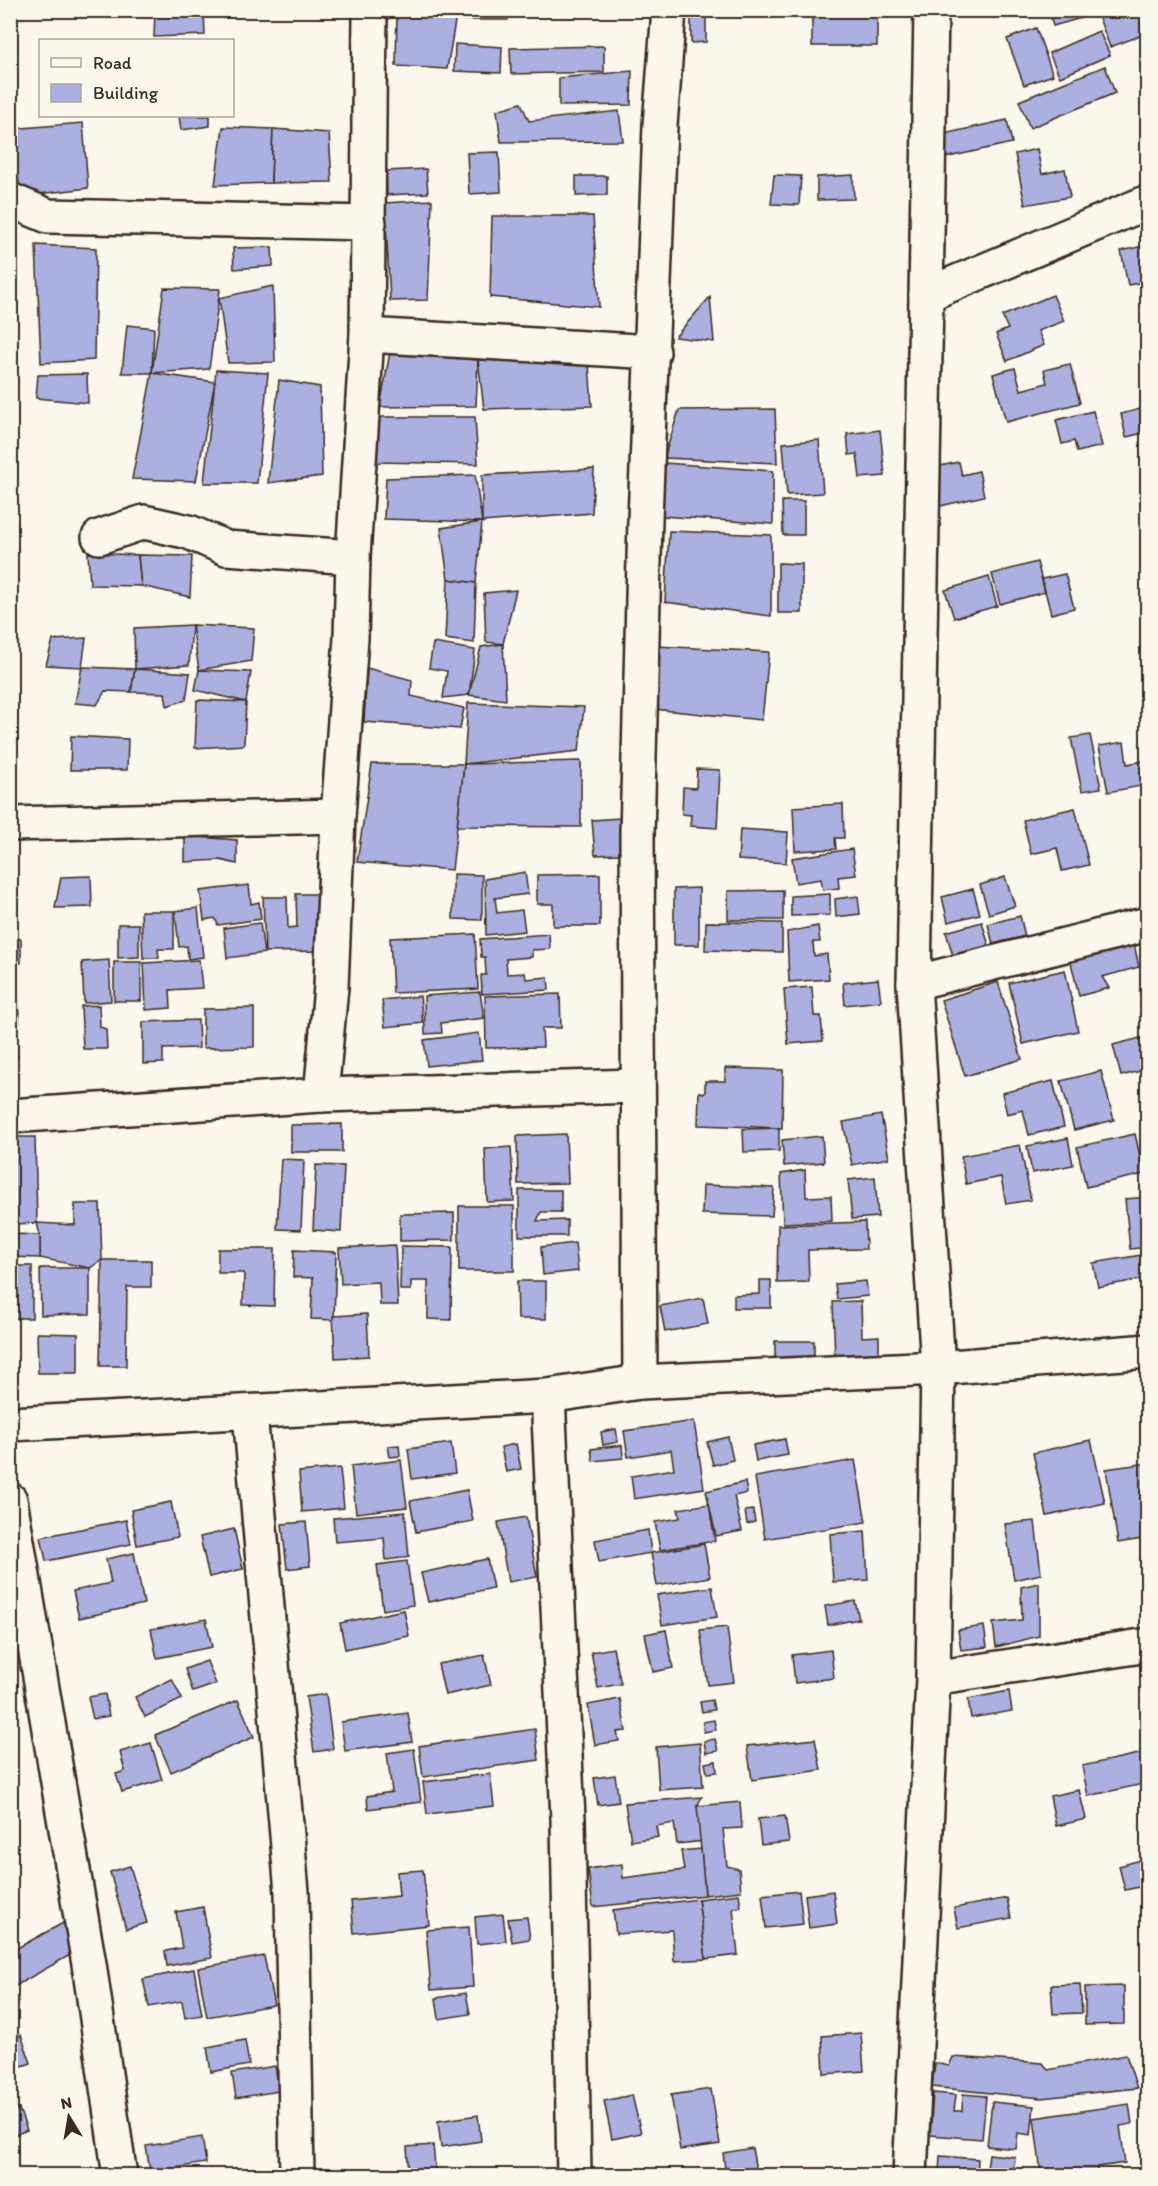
<svg xmlns="http://www.w3.org/2000/svg" width="1158" height="2186" viewBox="0 0 1158 2186" font-family="Itim,sans-serif">
<style>
.building{fill:#abb0e1;stroke:#3b2a1e;stroke-width:1.5}
.lines{fill:none;stroke-linecap:round;stroke-linejoin:round}
.minor-casing{stroke:#3b2a1e;stroke-width:38}
.minor{stroke:#fbf7ec;stroke-width:33}
</style>
<rect width="100%" height="100%" fill="#fbf7ec"/>
<filter id="ink" filterUnits="userSpaceOnUse"><feTurbulence type="fractalNoise" baseFrequency=".0167" numOctaves="2"/><feDisplacementMap in="SourceGraphic" scale="12" xChannelSelector="R" yChannelSelector="G"/><feConvolveMatrix kernelMatrix="1 2 1 2 8 2 1 2 1" color-interpolation-filters="sRGB"/></filter>
<g filter="url(#ink)">
<g class="building">
<path d="M155 10H204L205 35 154 37Z"/>
<path d="M397 10H457L447 69 396 66Z"/>
<rect x="464" y="10" width="44" height="10"/>
<path d="M691 10H732V17H706V42L691 43Z"/>
<path d="M1049 10H1084L1085 17 1053 26Z"/>
<path d="M1096 10H1148V33L1110 47Z"/>
<rect x="812" y="14" width="65" height="32"/>
<path d="M1036 28 1053 75 1024 85 1007 39Z"/>
<path d="M1099 31 1110 55 1060 77 1049 53Z"/>
<path d="M455 44 502 47 501 73 454 71Z"/>
<path d="M604 46V72L511 74 510 48Z"/>
<path d="M1105 66 1115 93 1030 128 1019 101Z"/>
<path d="M632 71 631 105 559 106V78Z"/>
<path d="M521 103 529 121 619 111 623 141 501 142 497 110Z"/>
<path d="M179 116H210V126L181 130Z"/>
<path d="M1007 120 1012 143 944 158 939 135Z"/>
<path d="M83 123 88 188 22 196 10 142V129Z"/>
<path d="M223 127 273 129 271 183 215 185Z"/>
<path d="M273 129 329 133 332 182 271 183Z"/>
<path d="M1037 149 1042 174 1065 169 1070 197 1025 205 1015 154Z"/>
<path d="M499 152 501 192 469 194 467 153Z"/>
<path d="M426 169 428 193 387 195 386 171Z"/>
<path d="M774 175 801 176 799 205 771 204Z"/>
<path d="M853 175 854 199 817 200V177Z"/>
<path d="M576 176H607V195L576 196Z"/>
<path d="M432 200 428 300 390 301 385 203Z"/>
<path d="M492 216H593L599 307 490 297Z"/>
<path d="M36 245 96 248 94 360 41 363Z"/>
<path d="M1148 245V281L1128 285 1121 251Z"/>
<path d="M272 247 273 266 234 269 233 248Z"/>
<path d="M273 286 275 362 228 363 219 298Z"/>
<path d="M164 288 220 289 209 369 152 373Z"/>
<path d="M1053 295 1064 321 1038 331 1044 345 1007 361 996 334 1008 329 1002 316Z"/>
<path d="M710 297 714 342 675 337Z"/>
<path d="M127 325 154 328 152 373H122Z"/>
<path d="M390 352 478 360 476 406 380 407Z"/>
<path d="M478 360 589 364 592 406 484 409Z"/>
<path d="M1070 364 1080 403 1006 422 993 374 1015 368 1021 390 1047 383 1044 370Z"/>
<path d="M216 370 268 373 257 483H204Z"/>
<path d="M152 373 215 382 196 481 132 479Z"/>
<path d="M87 374 88 403 36 398 38 375Z"/>
<path d="M279 380 320 387 322 476 268 483Z"/>
<path d="M1148 407V432L1126 437 1121 414Z"/>
<path d="M775 409 777 463 664 458 679 410Z"/>
<path d="M1093 411 1102 446 1077 452 1074 441 1062 444 1056 420Z"/>
<path d="M379 417H475L478 464 377 462Z"/>
<path d="M880 430 885 476 860 478 857 454 849 455 847 434Z"/>
<path d="M819 440 823 493 787 495 783 443Z"/>
<path d="M959 462 962 475 979 471 984 496 940 506 931 468Z"/>
<path d="M664 463 773 471V524L662 516Z"/>
<path d="M594 469 592 513 482 522V475Z"/>
<path d="M475 475 482 522 384 519 386 478Z"/>
<path d="M782 501H804V535H783Z"/>
<path d="M482 522 476 583 448 579 441 528Z"/>
<path d="M669 531 771 535V616L665 602Z"/>
<path d="M88 553 138 555 141 586 90 585Z"/>
<path d="M138 555 192 556 190 597 141 586Z"/>
<path d="M1037 562 1045 592 1000 604 992 574Z"/>
<path d="M778 563 802 564V613H778Z"/>
<path d="M1065 574 1074 608 1051 614 1042 579Z"/>
<path d="M989 577 997 606 954 618 945 590Z"/>
<path d="M448 579 476 583 474 643 445 639Z"/>
<path d="M516 590 503 644 486 642 484 593Z"/>
<path d="M1148 616V645L1141 618Z"/>
<path d="M192 625 254 628 251 661 199 670Z"/>
<path d="M192 625 189 665 135 669 134 628Z"/>
<path d="M86 638 82 667 46 665 53 640Z"/>
<path d="M433 643 475 650 469 695 443 698 447 671 429 668Z"/>
<path d="M503 644 506 700 469 695 481 647Z"/>
<path d="M656 646 769 652 762 720 653 709Z"/>
<path d="M82 667 135 669 131 692 105 691 97 705 75 703Z"/>
<path d="M367 668 412 680 411 696 464 708 460 729 364 722Z"/>
<path d="M135 669 190 673 186 700 167 706 165 693 131 692Z"/>
<path d="M199 670 251 672 246 702 195 690Z"/>
<path d="M197 700 246 702 244 745 195 748Z"/>
<path d="M468 703 584 707 579 751 464 764Z"/>
<path d="M1090 735 1101 788 1082 791 1071 738Z"/>
<path d="M71 736 128 739 127 770H70Z"/>
<path d="M1124 742 1127 764 1143 761 1147 785 1108 792 1099 746Z"/>
<path d="M581 761V827L457 826 464 764Z"/>
<path d="M372 764H464L452 870 357 862Z"/>
<path d="M697 769 720 770 717 828 690 826 691 815 682 814 683 787 696 788Z"/>
<path d="M843 804 844 838H835L836 849 795 851 793 807Z"/>
<path d="M1075 808 1089 865 1062 871 1057 848 1031 854 1023 820Z"/>
<path d="M620 818 622 854 595 855 592 820Z"/>
<path d="M740 829 788 832 786 863 738 860Z"/>
<path d="M185 836 237 840V864L220 860 185 862Z"/>
<path d="M852 849 856 875 838 877 839 888 823 890 821 879 796 883 792 858Z"/>
<path d="M525 872 528 894 495 898 497 913 522 910 525 931 486 935 485 879Z"/>
<path d="M453 874 482 875V920L453 919Z"/>
<path d="M600 874V926H553V904H537V875Z"/>
<path d="M91 876 92 907 55 908 61 877Z"/>
<path d="M1005 877 1015 906 989 914 980 885Z"/>
<path d="M249 885 251 904 259 902 261 919 218 925 215 918 204 920 200 891Z"/>
<path d="M699 888V945H674V889Z"/>
<path d="M973 889 980 914 948 922 942 897Z"/>
<path d="M783 890V920H728V891Z"/>
<path d="M296 894H324L326 951 265 952 263 897H287L288 928 297 927Z"/>
<path d="M830 894V915L791 916V896Z"/>
<path d="M858 896 860 914 836 917 835 899Z"/>
<path d="M198 908 203 957 188 959 187 946 179 947 175 911Z"/>
<path d="M141 911H174V949H158L159 958H143Z"/>
<path d="M1020 916 1025 936 993 944 988 924Z"/>
<path d="M706 922 782 923V952L705 950Z"/>
<path d="M982 922 989 946 953 956 946 932Z"/>
<path d="M260 923 264 953 227 958 224 928Z"/>
<path d="M118 924H139V957L118 958Z"/>
<path d="M818 926 820 942H813L814 956 827 954 829 979 789 982 787 932Z"/>
<path d="M475 934 478 989 393 993 390 938Z"/>
<path d="M549 934 550 949 532 950V957L506 959 507 974 525 973 526 979 548 977 549 990 482 994 481 975H486L485 957H481L480 939Z"/>
<path d="M10 937 21 939V963H10Z"/>
<path d="M1133 939 1139 967 1102 977 1109 988 1079 996 1069 954Z"/>
<path d="M109 960 111 1001 84 1003 82 962Z"/>
<path d="M199 960 202 988 170 990 171 1008 146 1010 144 963Z"/>
<rect x="114" y="962" width="27" height="39"/>
<path d="M10 965H18L19 1023 10 1024Z"/>
<path d="M1065 970 1078 1031 1023 1044 1009 983Z"/>
<path d="M878 979 881 1001 845 1005 843 983Z"/>
<path d="M998 982 1022 1059 965 1076 941 1000Z"/>
<path d="M812 987 814 1016H821L823 1041 788 1044 784 989Z"/>
<path d="M480 992 484 1018 441 1023 442 1033 425 1034 424 996Z"/>
<path d="M560 994 561 1028H542L543 1047 486 1048 485 996Z"/>
<path d="M420 996 423 1023 385 1027 382 1000Z"/>
<path d="M99 1005 100 1027 106 1029 107 1049H83L81 1006Z"/>
<path d="M254 1008V1047L203 1048V1009Z"/>
<path d="M198 1020 199 1048 163 1049V1063L143 1064V1022Z"/>
<path d="M10 1032H16L17 1058 10 1059Z"/>
<path d="M479 1033 482 1060 427 1066 424 1040Z"/>
<path d="M1148 1036V1069L1121 1076 1113 1045Z"/>
<path d="M725 1068 783 1070 782 1128 698 1125 699 1092 705 1093V1081H725Z"/>
<path d="M1101 1071 1114 1120 1074 1130 1061 1081Z"/>
<path d="M1053 1081 1064 1127 1029 1135 1023 1110 1007 1114 1002 1093Z"/>
<path d="M881 1115 889 1158 852 1165 843 1122Z"/>
<path d="M342 1124V1152H291V1125Z"/>
<path d="M779 1128V1151L744 1152 743 1129Z"/>
<path d="M566 1134 568 1183 518 1184 517 1136Z"/>
<path d="M1135 1134 1144 1174 1086 1187 1077 1147Z"/>
<path d="M822 1136 824 1162 784 1166 782 1140Z"/>
<path d="M10 1137H35L37 1223 12 1224Z"/>
<path d="M1068 1138 1073 1165 1032 1173 1027 1146Z"/>
<path d="M1020 1145 1031 1200 1006 1204 1001 1177 966 1184 961 1156Z"/>
<path d="M511 1147 514 1201 487 1202 485 1149Z"/>
<path d="M281 1159 304 1160 301 1230 277 1229Z"/>
<path d="M316 1165 344 1166 341 1232 313 1230Z"/>
<path d="M805 1170 806 1197 831 1196 832 1221 783 1223 781 1174Z"/>
<path d="M875 1177 878 1217 852 1219 848 1180Z"/>
<path d="M703 1185 774 1188 772 1216 702 1214Z"/>
<path d="M519 1190H561V1212H541L537 1221 567 1220V1236H519Z"/>
<path d="M1148 1197V1247L1130 1249 1125 1199Z"/>
<path d="M75 1204H100L102 1260 90 1268 40 1258V1235L37 1223 75 1225Z"/>
<rect x="459" y="1206" width="55" height="65"/>
<path d="M454 1213V1240L400 1241V1214Z"/>
<path d="M865 1222 866 1249 808 1250 809 1282 777 1283 778 1225Z"/>
<path d="M10 1234 40 1235V1258L10 1257Z"/>
<path d="M575 1243 578 1271 543 1275 541 1247Z"/>
<path d="M395 1245 398 1305H380L379 1282 341 1284 339 1248Z"/>
<path d="M401 1246 452 1247 451 1320 428 1319V1281H411V1290H400Z"/>
<path d="M218 1249H275L274 1306 243 1305 244 1273H218Z"/>
<path d="M294 1250 336 1252 334 1320 311 1319 313 1278 293 1277Z"/>
<path d="M1148 1254V1278L1098 1287 1093 1263Z"/>
<path d="M102 1260H151V1287H127L126 1366H100Z"/>
<rect x="10" y="1266" width="22" height="52"/>
<path d="M40 1268H90V1314L41 1315Z"/>
<path d="M760 1280H771V1308H734V1295L760 1294Z"/>
<path d="M517 1281H546V1319H518Z"/>
<path d="M866 1281 868 1296 837 1299 835 1284Z"/>
<path d="M703 1298 708 1324 665 1332 660 1306Z"/>
<path d="M861 1301 862 1337 879 1336V1359L835 1361 833 1302Z"/>
<path d="M367 1314 369 1356 335 1358 333 1316Z"/>
<path d="M37 1333 78 1334V1373H38Z"/>
<rect x="775" y="1341" width="39" height="20"/>
<path d="M694 1421 704 1488 634 1499 631 1476 674 1469 671 1450 628 1457 624 1431Z"/>
<path d="M616 1429 618 1442 603 1445 601 1432Z"/>
<path d="M728 1437 733 1460 713 1465 707 1442Z"/>
<path d="M785 1439 788 1455 756 1461 753 1445Z"/>
<path d="M1091 1440 1105 1503 1047 1516 1033 1453Z"/>
<path d="M451 1443 455 1473 412 1479 408 1449Z"/>
<path d="M516 1444 521 1469 506 1472 501 1447Z"/>
<path d="M399 1445 400 1456 390 1457 388 1446Z"/>
<path d="M622 1445 623 1458 593 1461 591 1449Z"/>
<path d="M401 1460 407 1507 356 1513 351 1466Z"/>
<path d="M855 1460 866 1522 765 1539 755 1477Z"/>
<path d="M1148 1463V1538L1118 1543 1106 1469Z"/>
<path d="M340 1468 344 1508 302 1512 299 1472Z"/>
<path d="M745 1482 747 1493 734 1496 742 1531 716 1536 706 1491Z"/>
<path d="M467 1490 473 1521 416 1532 410 1501Z"/>
<path d="M171 1502 178 1537 137 1545 131 1510Z"/>
<path d="M709 1504 715 1541 660 1550 655 1522 680 1518 678 1509Z"/>
<path d="M753 1510 755 1522 747 1524 745 1511Z"/>
<path d="M405 1512 409 1557 386 1560 384 1538 335 1542 333 1518Z"/>
<path d="M526 1517 537 1577 508 1582 498 1522Z"/>
<path d="M126 1520 131 1544 46 1561 41 1537Z"/>
<path d="M1035 1521 1041 1574 1014 1580 1005 1524Z"/>
<path d="M306 1522 310 1566 287 1569 282 1524Z"/>
<path d="M234 1529 243 1569 209 1577 200 1537Z"/>
<path d="M648 1530 651 1553 599 1562 595 1540Z"/>
<path d="M865 1531 868 1580 833 1582 830 1534Z"/>
<path d="M704 1544 710 1577 657 1586 651 1553Z"/>
<path d="M134 1553 144 1604 79 1618 73 1591 111 1583 106 1559Z"/>
<path d="M487 1559 493 1588 428 1602 421 1573Z"/>
<path d="M407 1561 413 1605 383 1610 377 1565Z"/>
<path d="M1039 1583V1636L996 1647 993 1623 1022 1620 1021 1587Z"/>
<path d="M712 1587 717 1617 662 1625 657 1595Z"/>
<path d="M855 1601 859 1619 828 1625 825 1606Z"/>
<path d="M404 1610 409 1636 345 1649 340 1623Z"/>
<path d="M206 1619 212 1647 157 1658 151 1629Z"/>
<path d="M984 1626 987 1647 961 1650 958 1630Z"/>
<path d="M727 1627 734 1682 708 1685 700 1630Z"/>
<path d="M666 1630 673 1668 653 1672 645 1634Z"/>
<path d="M613 1648 621 1684 598 1688 591 1652Z"/>
<path d="M831 1650 834 1678 795 1683 792 1655Z"/>
<path d="M484 1655 491 1685 445 1695 438 1664Z"/>
<path d="M207 1661 216 1684 193 1692 185 1669Z"/>
<path d="M172 1679 182 1699 145 1717 135 1697Z"/>
<path d="M1009 1691 1012 1711 971 1718 968 1699Z"/>
<path d="M105 1694 109 1716 93 1719 88 1697Z"/>
<path d="M326 1694 333 1749 314 1752 306 1697Z"/>
<path d="M620 1699 626 1731 617 1732 619 1741 595 1745 588 1705Z"/>
<path d="M238 1700 254 1737 171 1772 155 1735Z"/>
<path d="M712 1700 714 1710 702 1712 700 1702Z"/>
<path d="M408 1713 412 1742 345 1751 341 1722Z"/>
<path d="M714 1720 716 1730 704 1732 703 1722Z"/>
<path d="M535 1729 539 1760 423 1777 419 1746Z"/>
<path d="M715 1739 718 1751 706 1753 704 1741Z"/>
<path d="M815 1739 821 1770 752 1780 747 1746Z"/>
<path d="M151 1743 162 1780 122 1792 116 1774 125 1771 120 1752Z"/>
<path d="M700 1743 703 1787 659 1790 656 1747Z"/>
<path d="M414 1749 421 1802 368 1809 367 1796 392 1792 387 1753Z"/>
<path d="M1148 1752V1783L1088 1796 1082 1766Z"/>
<path d="M716 1761 717 1772 707 1773 705 1763Z"/>
<path d="M490 1774 494 1806 427 1814 423 1782Z"/>
<path d="M615 1775 619 1802 598 1805 594 1778Z"/>
<path d="M1079 1790 1086 1819 1056 1826 1050 1796Z"/>
<path d="M702 1797 697 1806 705 1841 677 1844 674 1823 656 1826 658 1837 631 1841 625 1803Z"/>
<path d="M740 1802 742 1828 723 1829 727 1866 739 1869 741 1891 705 1895 697 1806Z"/>
<path d="M785 1816 789 1842 761 1845 758 1819Z"/>
<path d="M701 1849 705 1895 593 1907 588 1869 622 1864 623 1878 684 1870 681 1851Z"/>
<path d="M1148 1858V1885L1125 1890 1119 1866Z"/>
<path d="M130 1866 147 1923 126 1929 110 1872Z"/>
<path d="M423 1870 429 1925 354 1933 351 1901 399 1896 397 1872Z"/>
<path d="M799 1891 803 1924 766 1928 762 1895Z"/>
<path d="M833 1891 837 1924 809 1928 805 1895Z"/>
<path d="M739 1894 741 1907 733 1908 738 1955 706 1959 698 1899Z"/>
<path d="M1007 1898 1011 1918 958 1928 954 1908Z"/>
<path d="M698 1899 706 1959 674 1961 672 1930 616 1934 613 1910Z"/>
<path d="M203 1907 212 1958 167 1966 165 1951 182 1948 176 1912Z"/>
<path d="M503 1914 506 1941 477 1944 475 1917Z"/>
<path d="M527 1917 530 1939 512 1942 508 1919Z"/>
<path d="M63 1923 79 1950 10 1989V1952Z"/>
<path d="M469 1927 473 1987 431 1990 426 1930Z"/>
<path d="M264 1956 274 2005 207 2017 198 1968Z"/>
<path d="M194 1969 202 2015 185 2018 182 2001 149 2007 143 1979Z"/>
<path d="M1080 1984 1082 2013 1053 2014 1051 1985Z"/>
<path d="M1124 1986V2024L1085 2025V1987Z"/>
<path d="M466 1993 470 2014 439 2019 436 1998Z"/>
<path d="M861 2033 864 2071 824 2074 822 2036Z"/>
<path d="M21 2035 31 2063 10 2070V2039Z"/>
<path d="M245 2040 249 2065 211 2072 207 2047Z"/>
<path d="M1126 2055 1137 2088 1041 2098 932 2087 935 2063 949 2066 953 2057 1043 2063 1048 2070Z"/>
<path d="M275 2066 279 2091 236 2098 232 2073Z"/>
<path d="M711 2089 720 2144 680 2150 671 2095Z"/>
<path d="M933 2093 956 2095 954 2111H962L963 2094 986 2096 982 2139 930 2135Z"/>
<path d="M632 2095 641 2133 612 2139 604 2101Z"/>
<path d="M992 2102 1034 2106 1031 2135 1018 2133 1016 2149 987 2146Z"/>
<path d="M1129 2104 1132 2124 1120 2126 1125 2163 1097 2167 1098 2176H1064V2169L1041 2173 1034 2118Z"/>
<path d="M19 2109 27 2130 10 2137V2112Z"/>
<path d="M478 2115 481 2141 441 2147 438 2121Z"/>
<path d="M202 2137 206 2163 150 2172 146 2146Z"/>
<path d="M433 2145 436 2176H409L407 2147Z"/>
<path d="M752 2148 757 2176H726L723 2153Z"/>
<path d="M989 2154 1015 2157 1013 2172 1027 2174 1026 2176H986Z"/>
<path d="M940 2156 978 2159 977 2176H951V2172L939 2171Z"/>
</g>
<g class="lines">
<g class="minor-casing">
<g id="minor">
<path d="M10 200 48 216 369 223"/>
<path d="M926 295 1148 202"/>
<path d="M367 335 653 352"/>
<path d="M99 537 144 522 189 532 226 548 353 557"/>
<path d="M10 824 338 816"/>
<path d="M914 983 1148 924"/>
<path d="M321 1095 331 987 338 816 351 638 353 557 367 335 370 10"/>
<path d="M10 1116 321 1095 637 1086"/>
<path d="M640 1382 637 836 645 520 660 125 669 10"/>
<path d="M548 1396 568 1819 574 2176"/>
<path d="M250 1413 292 1892 297 2176"/>
<path d="M10 1424 548 1396 640 1382 938 1368 1148 1351"/>
<path d="M10 1500 89 1964 120 2176"/>
<path d="M933 1678 1148 1645"/>
<path d="M910 2176 933 1678 938 1368 914 983 931 10"/>
</g>
</g>
<use href="#minor" class="minor"/>
</g>
</g>
<rect width="1158" height="2186" fill="none" stroke="#fbf7ec" stroke-width="36"/>
<rect x="18" y="18" width="1122" height="2150" fill="none" stroke="#3b2a1e" stroke-width="2" filter="url(#ink)"/>
<rect x="39" y="39" width="195" height="78" fill="#fbf7ec" stroke="#aea59a" stroke-width="1.5"/>
<rect x="51" y="58" width="30" height="9" fill="#fbf7ec" stroke="#aea59a" stroke-width="1.5"/>
<text x="93" y="69" font-size="18" fill="#3b2a1e">Road</text>
<rect x="51" y="84" width="30" height="18" fill="#abb0e1" stroke="#aea59a" stroke-width="1.5"/>
<text x="93" y="99" font-size="18" fill="#3b2a1e">Building</text>
<g transform="translate(69 2117) rotate(349)" stroke="#fbf7ec" stroke-width="4.5" paint-order="stroke">
<path d="M0-4.5L10 22L0 15L-10 22Z" fill="#3b2a1e"/>
<text y="-9" font-size="16" font-weight="bold" text-anchor="middle" fill="#3b2a1e">N</text>
</g>
</svg>
